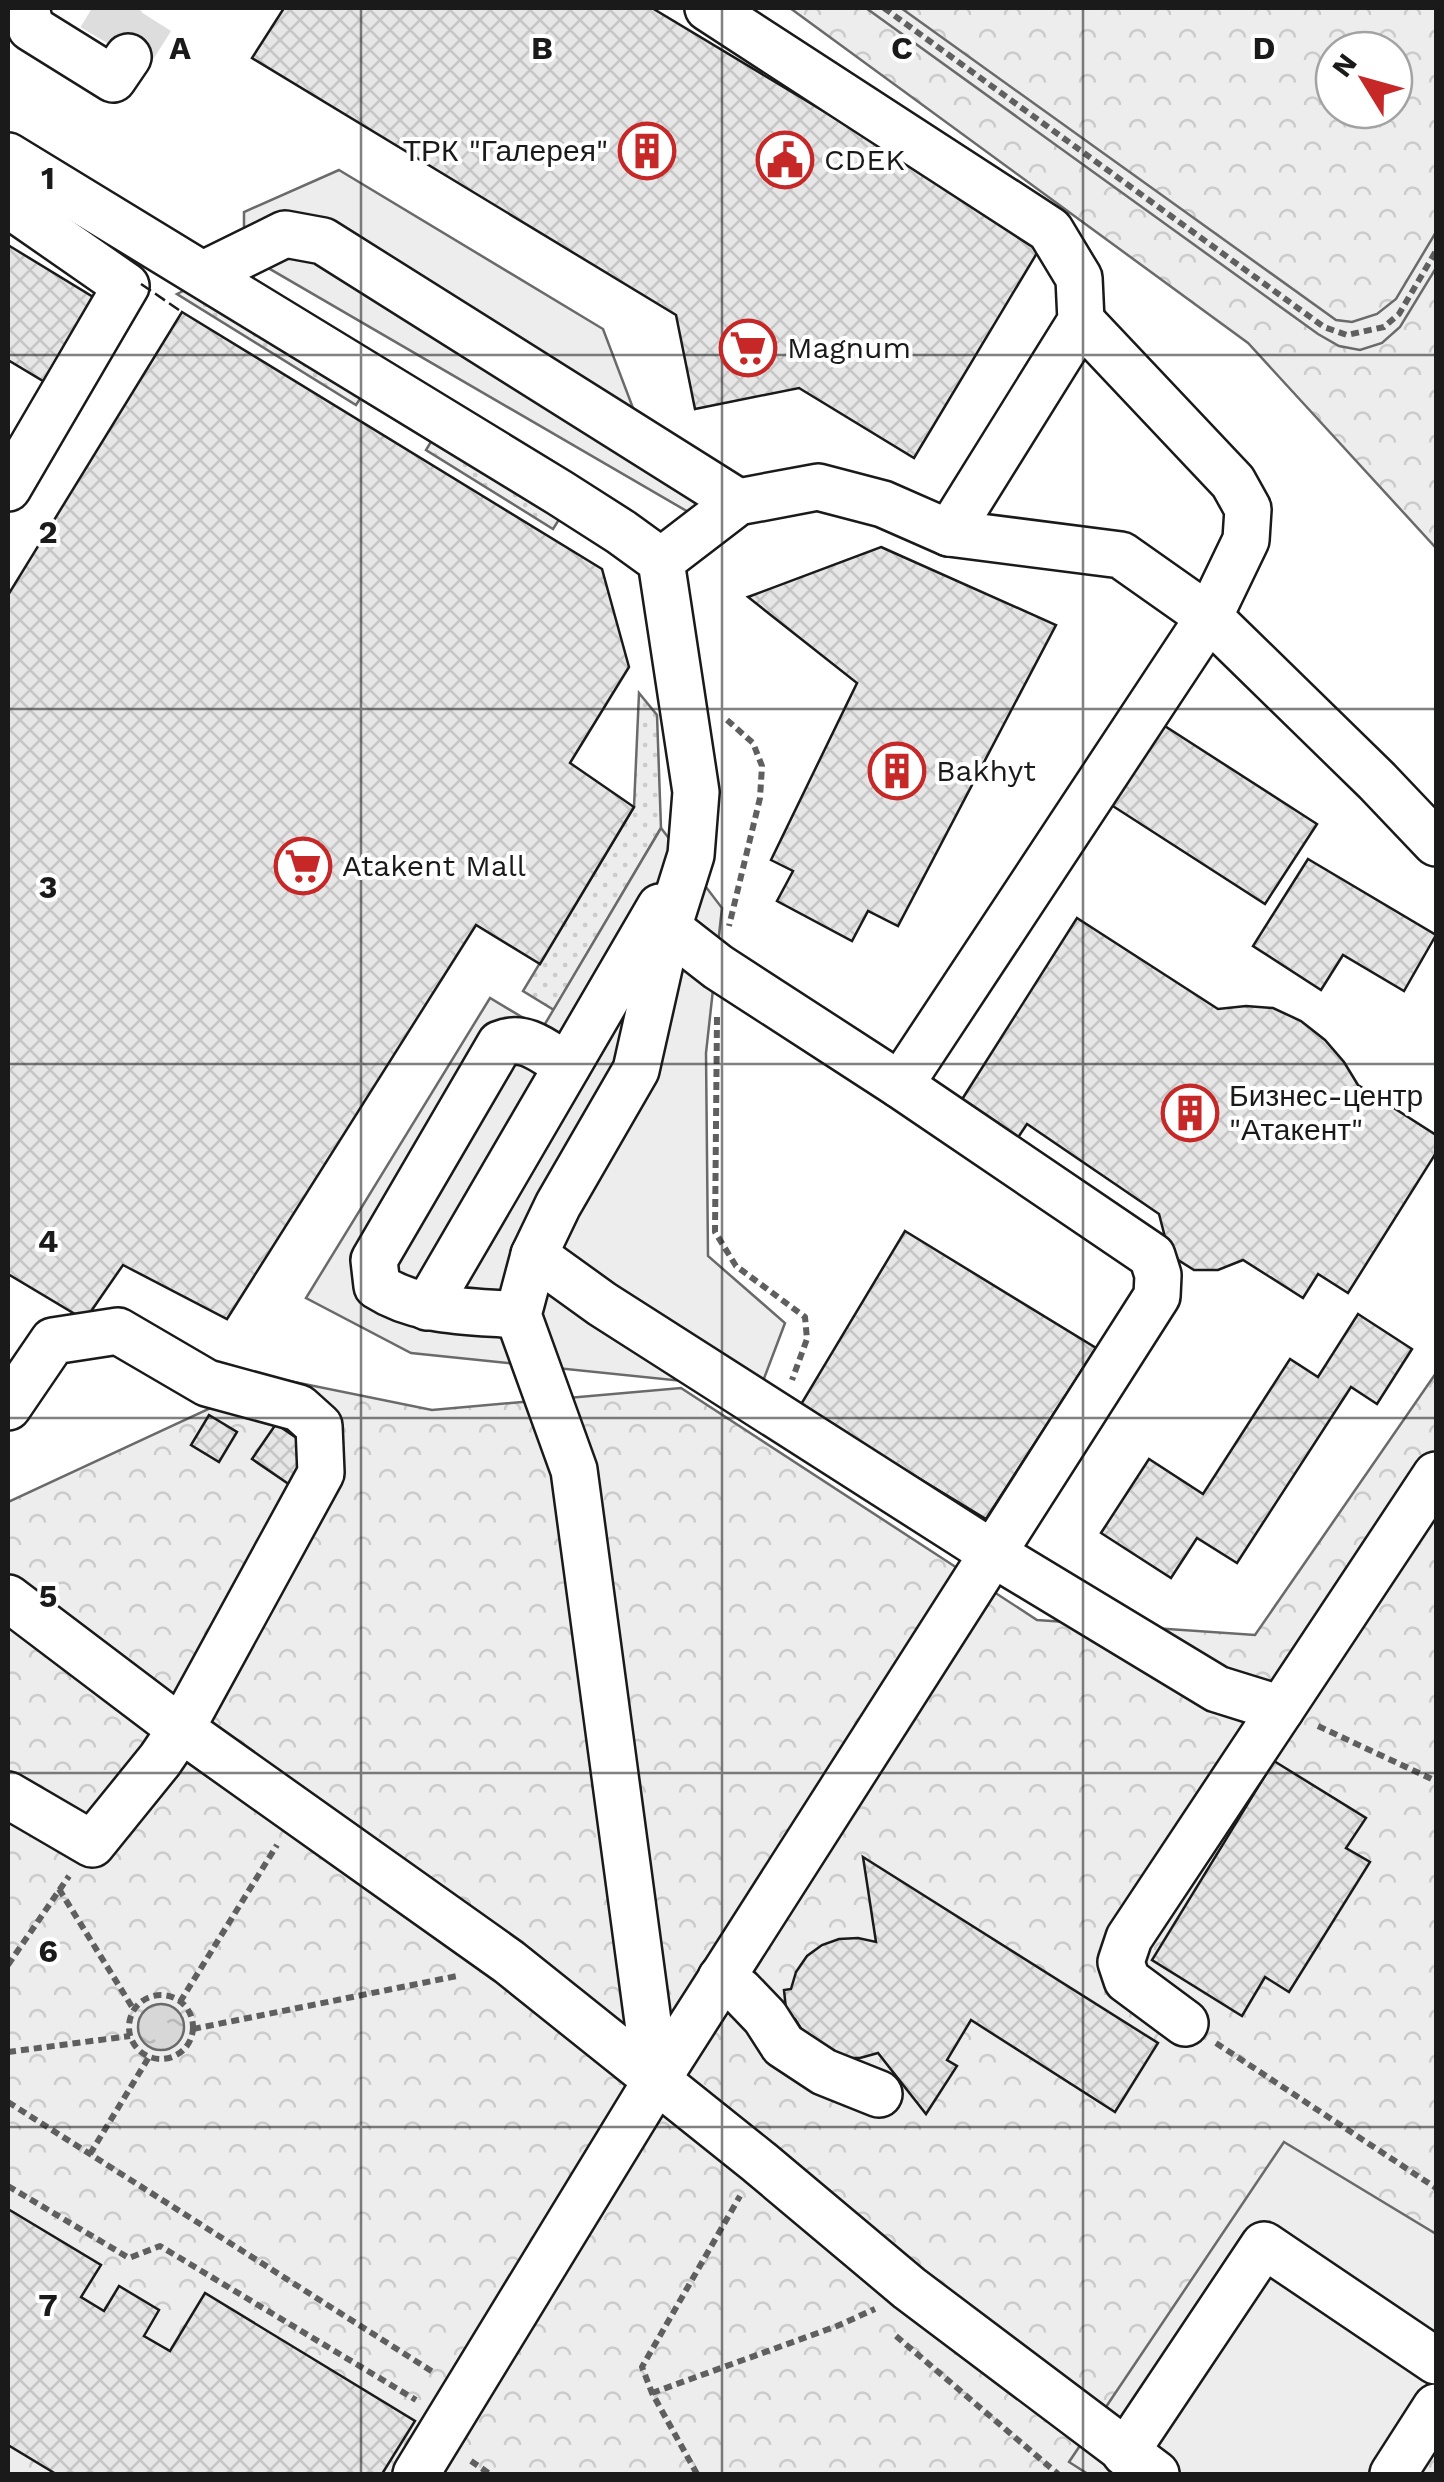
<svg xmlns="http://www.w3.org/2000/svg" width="1444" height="2482" viewBox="0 0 1444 2482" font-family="'Work Sans',sans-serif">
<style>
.grass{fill:url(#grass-dots);stroke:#6a6a6a;stroke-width:2.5}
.park{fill:url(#park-crowns);stroke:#6a6a6a;stroke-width:2.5;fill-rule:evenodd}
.built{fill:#ededed;stroke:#6a6a6a;stroke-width:2.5}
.water{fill:url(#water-ripples);stroke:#6a6a6a;stroke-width:2.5}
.building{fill:url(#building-cross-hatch);stroke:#1a1a1a;stroke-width:2.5}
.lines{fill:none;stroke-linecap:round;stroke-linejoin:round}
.minor-tunnel{stroke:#ddd;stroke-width:45;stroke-dasharray:45 22;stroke-linecap:butt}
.minor-casing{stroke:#1a1a1a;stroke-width:50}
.path{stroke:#5f5f5f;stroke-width:6;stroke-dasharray:8 5;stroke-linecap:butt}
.minor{stroke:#fff;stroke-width:45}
.fence{stroke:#1a1a1a;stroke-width:2.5;stroke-dasharray:12 5;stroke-linecap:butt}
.grid{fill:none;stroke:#1a1a1a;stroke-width:2.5;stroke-opacity:0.55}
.labels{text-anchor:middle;stroke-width:8;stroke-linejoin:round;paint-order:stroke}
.poi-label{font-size:30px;fill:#1a1a1a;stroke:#fff;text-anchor:start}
.grid-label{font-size:32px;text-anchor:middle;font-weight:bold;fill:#1a1a1a;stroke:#fff;stroke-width:8;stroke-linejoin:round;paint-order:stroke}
</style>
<defs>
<pattern id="grass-dots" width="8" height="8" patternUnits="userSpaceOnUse" patternTransform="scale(2.5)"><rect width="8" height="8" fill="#ededed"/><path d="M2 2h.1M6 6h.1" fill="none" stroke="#cbcbcb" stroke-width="1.8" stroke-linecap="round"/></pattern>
<pattern id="park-crowns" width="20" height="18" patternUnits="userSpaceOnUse" patternTransform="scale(2.5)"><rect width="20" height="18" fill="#ededed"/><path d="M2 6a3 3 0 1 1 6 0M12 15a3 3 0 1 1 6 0" fill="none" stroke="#cbcbcb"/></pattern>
<pattern id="water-ripples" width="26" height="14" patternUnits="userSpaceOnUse" patternTransform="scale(2.5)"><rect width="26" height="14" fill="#d7d7d7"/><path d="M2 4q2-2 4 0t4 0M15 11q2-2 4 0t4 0" fill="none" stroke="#b8b8b8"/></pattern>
<pattern id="building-cross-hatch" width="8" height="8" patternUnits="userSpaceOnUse" patternTransform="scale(2.5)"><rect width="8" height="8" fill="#e6e6e6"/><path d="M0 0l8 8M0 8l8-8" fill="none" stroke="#c5c5c5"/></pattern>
</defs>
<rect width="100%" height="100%" fill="#fff"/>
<g class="grass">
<path d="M197 284 365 391 356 405 177 294Z"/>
<path d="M438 430 567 507 553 529 426 450Z"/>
<path d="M639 693 657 715 661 828 554 1010 523 991 634 807Z"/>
</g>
<g class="park">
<path d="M790 8H1436V548L1248 343ZM1334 50H1394V110H1334Z"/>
<path d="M1436 1373V2474H8V1502L275 1378 432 1410 681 1388 1037 1620 1255 1635Z"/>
</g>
<g class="built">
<path d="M866 8H901L1336 320 1352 322 1377 314 1396 299 1436 232V268L1400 327 1382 343 1360 350 1339 346 1318 334Z"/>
<path d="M339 170 603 329 647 445 738 502 709 524 244 254V212Z"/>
<path d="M661 828 722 908 706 1053 708 1256 785 1323 760 1389 411 1353 306 1298 490 998 542 1029Z"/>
<path d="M1284 2142 1436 2234V2442L1415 2474H1088L1069 2462Z"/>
</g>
<circle class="water" cx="161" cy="2027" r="23"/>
<g class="building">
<path d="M284 8H652L1043 243 914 458 799 388 695 409 676 315 252 58Z"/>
<path d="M8 245 98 300 48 384 8 360Z"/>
<path d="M182 312 602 569 629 667 570 763 634 807 540 964 476 925 227 1319 123 1265 85 1320 8 1274V595Z"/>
<path d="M881 547 1056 625 898 926 868 911 852 941 777 901 793 871 771 860 857 683 748 597Z"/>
<path d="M1157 721 1317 824 1265 904 1105 801Z"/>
<path d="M1308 859 1436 935 1404 991 1343 955 1321 990 1253 946Z"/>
<path d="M1077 918 1218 1009 1246 1006 1273 1008 1301 1021 1325 1040 1344 1062 1358 1085 1436 1135V1153L1348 1293 1318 1274 1303 1298 1243 1260 1218 1270H1194L1175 1258 1166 1241 1159 1214 1027 1124 1017 1139 961 1101Z"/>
<path d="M905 1231 1096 1348 986 1519 800 1406Z"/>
<path d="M1358 1314 1412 1349 1377 1404 1351 1387 1237 1563 1197 1538 1171 1578 1101 1533 1149 1459 1203 1494 1290 1359 1318 1377Z"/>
<path d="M209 1415 237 1432 219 1462 191 1445Z"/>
<path d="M276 1424 317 1452 293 1487 252 1459Z"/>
<path d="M1274 1761 1366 1818 1346 1848 1370 1862 1289 1992 1265 1977 1242 2016 1152 1960Z"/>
<path d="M863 1857 1158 2043 1115 2112 971 2020 947 2060 957 2066 926 2114 878 2053 860 2058H841L809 2041 795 2019H787L784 1990 791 1989 796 1972 807 1956 822 1945 839 1939 858 1938 876 1942Z"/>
<path d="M8 2209 101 2265 81 2297 104 2311 119 2286 159 2310 144 2336 170 2351 205 2293 415 2421 382 2474H56L8 2445Z"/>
</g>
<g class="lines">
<g class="minor-tunnel">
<path d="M92 8 141 37"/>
<path d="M128 57 159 8"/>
</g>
<g class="minor-casing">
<g id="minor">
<path d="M26 8 31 28 113 79 128 57"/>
<path d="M708 8 1050 230 1079 278 1081 321 949 533"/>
<path d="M8 156 560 493 621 532 661 561 696 792 691 855 668 928 636 1070 558 1205 534 1255 518 1315 574 1470 656 2081"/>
<path d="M8 204 126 286 8 488"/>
<path d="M204 274 285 234 323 241 738 502"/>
<path d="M661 561 738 502 818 487 883 504 949 533 1121 555 1209 617 1377 781 1436 843"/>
<path d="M900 1085 1209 617 1246 540 1248 509 1233 482 1081 321"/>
<path d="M534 1255 602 1304 992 1553 1217 1689 1281 1709 1436 1475"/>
<path d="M427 1307 660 907"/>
<path d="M518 1315C470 1311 419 1313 377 1286L374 1260 500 1044C525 1033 546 1053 567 1066"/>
<path d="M8 1407 53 1341 118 1331 207 1383 299 1408 319 1426 321 1473 181 1729 160 1760 92 1844 8 1795"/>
<path d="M8 1598 181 1729 509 1962 759 2162 909 2288 1156 2474"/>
<path d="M721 1978 740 1991 765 2017 783 2045 824 2072 879 2094"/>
<path d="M1185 2023 1127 1980 1121 1962 1129 1938 1281 1709"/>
<path d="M1125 2453 1264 2245 1436 2361"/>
<path d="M416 2474 656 2081 1157 1296 1158 1275 1152 1256 900 1085 718 967 668 928"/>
<path d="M1393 2474 1436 2407"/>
</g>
</g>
<g class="path">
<path d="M884 8 1324 327 1347 335 1384 327 1399 314 1436 251"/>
<path d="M727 720 753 743 762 766 760 798 729 926"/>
<path d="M717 1017 715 1232 736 1266 805 1317 807 1339 792 1380"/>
<path d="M1318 1726 1436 1781"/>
<path d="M59 1889 134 2010"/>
<path d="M8 1965 69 1876"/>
<circle cx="161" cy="2027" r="32"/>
<path d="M180 2002 277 1845"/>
<path d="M193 2029 457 1976"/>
<path d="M1216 2043 1436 2188"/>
<path d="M8 2052 130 2036"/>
<path d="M8 2102 433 2372"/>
<path d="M90 2154 149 2057"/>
<path d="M8 2186 129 2258 160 2246 416 2400"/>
<path d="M896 2336 1058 2474"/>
<path d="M652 2393 837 2326 875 2309"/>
<path d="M471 2461 490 2474"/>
<path d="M697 2474 652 2393 642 2367 740 2196"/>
</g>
<use href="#minor" class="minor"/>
<path class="fence" d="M141 284 182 312"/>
</g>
<path class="grid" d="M361 8V2474M722 8V2474M1083 8V2474M8 355H1436M8 709H1436M8 1064H1436M8 1418H1436M8 1773H1436M8 2127H1436"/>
<defs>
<g id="building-ring" transform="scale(2.875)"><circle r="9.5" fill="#fff" stroke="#c62828" stroke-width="1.5"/><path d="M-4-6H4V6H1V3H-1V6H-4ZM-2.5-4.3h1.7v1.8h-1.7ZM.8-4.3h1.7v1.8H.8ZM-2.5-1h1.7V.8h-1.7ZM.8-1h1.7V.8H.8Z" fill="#c62828"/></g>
<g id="civic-ring" transform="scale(2.875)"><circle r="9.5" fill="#fff" stroke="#c62828" stroke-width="1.5"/><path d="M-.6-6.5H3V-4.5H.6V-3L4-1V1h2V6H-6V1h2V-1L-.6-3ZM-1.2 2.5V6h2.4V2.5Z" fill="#c62828"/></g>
<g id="supermarket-ring" transform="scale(2.875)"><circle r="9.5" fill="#fff" stroke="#c62828" stroke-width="1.5"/><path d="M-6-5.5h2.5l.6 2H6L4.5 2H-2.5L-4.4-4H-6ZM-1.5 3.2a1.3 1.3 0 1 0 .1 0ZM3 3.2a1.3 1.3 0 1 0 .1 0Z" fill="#c62828"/></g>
</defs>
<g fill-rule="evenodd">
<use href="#building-ring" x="647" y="151"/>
<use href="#civic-ring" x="785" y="160"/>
<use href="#supermarket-ring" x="748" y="348"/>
<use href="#building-ring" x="897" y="771"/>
<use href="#supermarket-ring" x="303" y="866"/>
<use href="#building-ring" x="1190" y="1113"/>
</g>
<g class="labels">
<g class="poi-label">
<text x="608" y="161" text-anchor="end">ТРК "Галерея"</text>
<text x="824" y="170">CDEK</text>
<text x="787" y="358">Magnum</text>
<text x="936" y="781">Bakhyt</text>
<text x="342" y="876">Atakent Mall</text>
<text x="1229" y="1106">Бизнес-центр<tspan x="1229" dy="34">"Атакент"</tspan></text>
</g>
</g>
<g class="grid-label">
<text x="180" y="59">A</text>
<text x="542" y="59">B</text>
<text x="902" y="59">C</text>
<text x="1264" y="59">D</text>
<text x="48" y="189">1</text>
<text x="48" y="543">2</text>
<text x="48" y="898">3</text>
<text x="48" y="1252">4</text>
<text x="48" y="1607">5</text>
<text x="48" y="1962">6</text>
<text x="48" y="2316">7</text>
</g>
<rect width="1444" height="2482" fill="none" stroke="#1a1a1a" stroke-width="20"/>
<g transform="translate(1364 80) rotate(307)"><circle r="48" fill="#ffffff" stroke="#a3a3a3" stroke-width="2.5"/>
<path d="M0-8L18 38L0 25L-18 38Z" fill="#c62828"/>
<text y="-15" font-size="28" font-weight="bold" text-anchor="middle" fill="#1a1a1a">N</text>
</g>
</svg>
